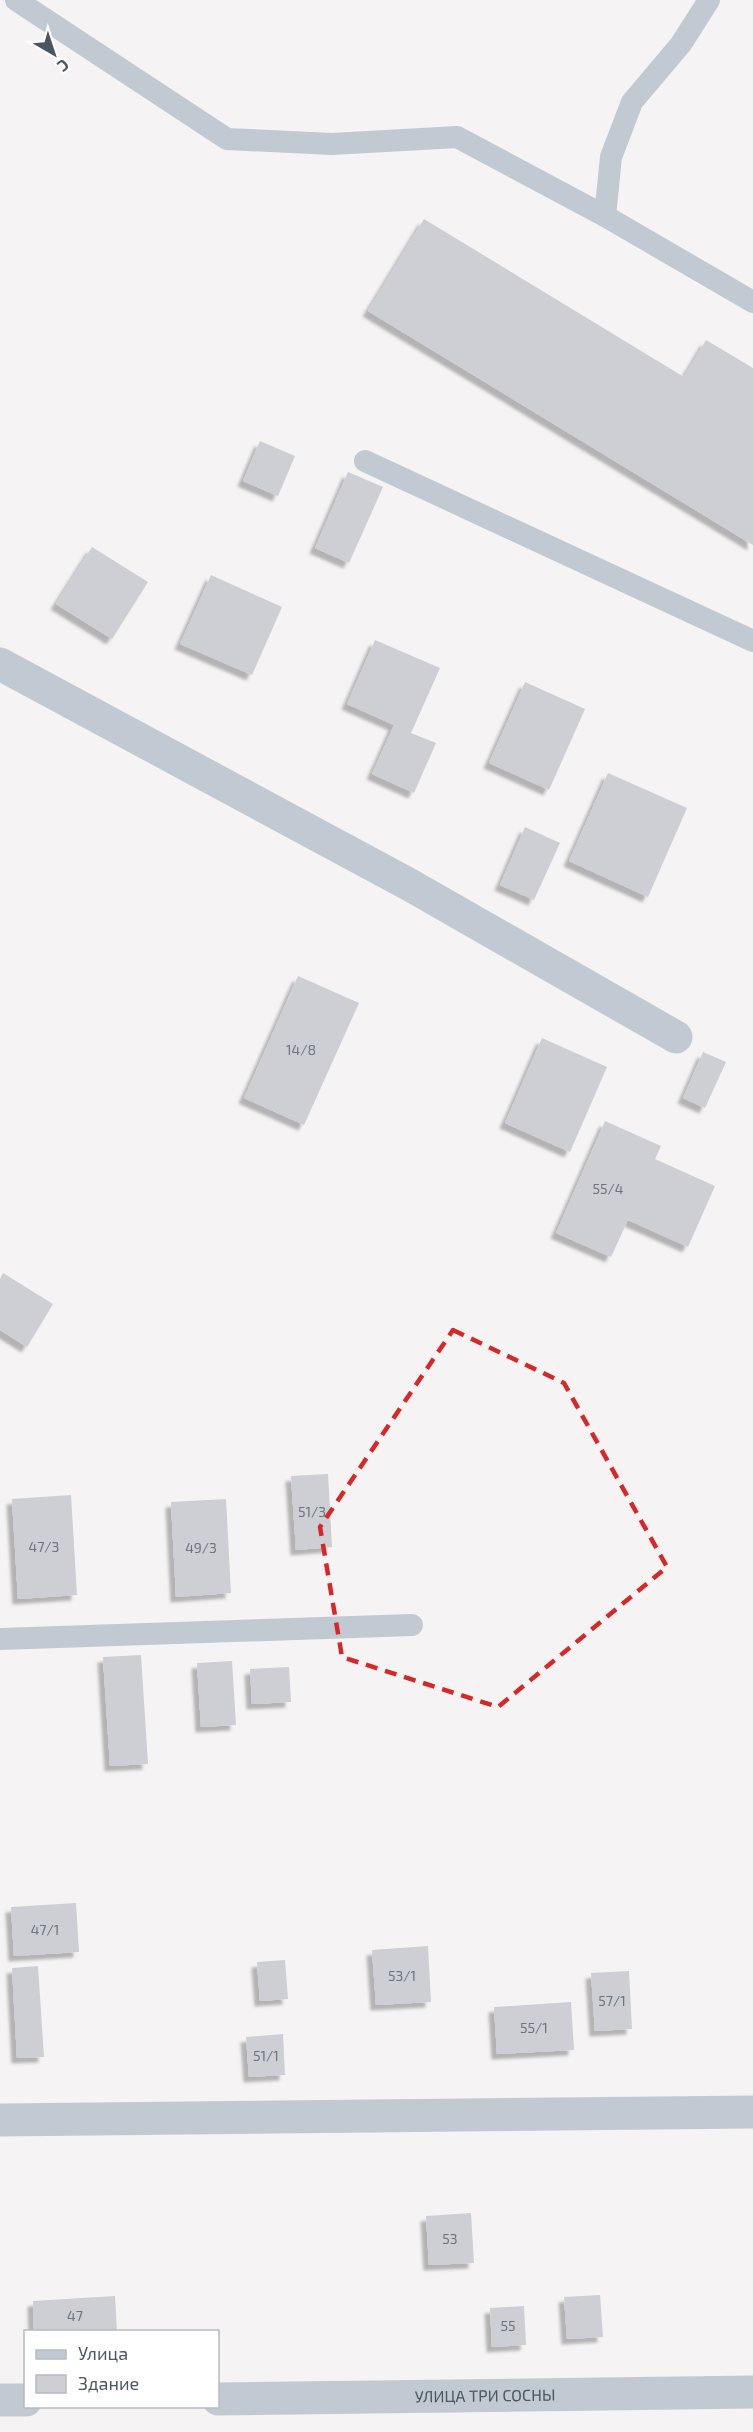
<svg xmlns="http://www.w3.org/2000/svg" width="753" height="2432" viewBox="0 0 753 2432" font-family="'Exo 2',sans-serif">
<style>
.building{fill:#cdcfd5;filter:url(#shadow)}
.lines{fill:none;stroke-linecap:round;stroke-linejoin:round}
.service{stroke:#c1cad2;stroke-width:22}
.minor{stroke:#c1cad2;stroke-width:33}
.marked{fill:none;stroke:#d62828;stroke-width:4.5;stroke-dasharray:12 8;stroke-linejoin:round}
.labels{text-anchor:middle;stroke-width:4.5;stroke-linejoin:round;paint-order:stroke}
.number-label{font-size:14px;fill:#6b747e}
.street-label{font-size:16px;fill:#4a5661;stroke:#fff}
</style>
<defs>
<filter id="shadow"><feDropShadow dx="-5.5" dy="5.5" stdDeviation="1.5" flood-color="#0004"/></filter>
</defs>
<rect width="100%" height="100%" fill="#f5f3f3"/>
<g class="building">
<path d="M424 219 684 377 706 340 753 368V545L368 311Z"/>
<path d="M260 441 295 456 278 496 243 481Z"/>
<path d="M348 472 383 487 349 563 315 548Z"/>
<path d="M92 547 148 582 112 639 56 604Z"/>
<path d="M211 575 282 607 252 675 180 644Z"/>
<path d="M375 640 440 668 411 733 436 743 414 793 372 774 394 725 347 704Z"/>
<path d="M525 682 585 709 549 790 489 763Z"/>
<path d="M608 773 687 808 648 897 569 861Z"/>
<path d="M525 827 560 843 534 900 500 885Z"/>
<path d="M298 976 359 1003 304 1125 244 1098Z"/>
<path d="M542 1038 607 1067 570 1152 505 1123Z"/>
<path d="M703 1052 726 1062 705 1108 683 1098Z"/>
<path d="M605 1121 661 1146 655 1159 715 1186 688 1247 628 1220 611 1257 556 1233Z"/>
<path d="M3 1273 53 1304 27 1347 0 1330V1279Z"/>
<path d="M328 1474 332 1547 296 1550 291 1476Z"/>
<path d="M71 1495 77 1595 18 1599 12 1499Z"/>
<path d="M226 1499 231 1593 176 1597 171 1502Z"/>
<path d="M141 1655 148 1764 110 1766 103 1657Z"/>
<path d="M232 1661 236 1725 201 1727 197 1663Z"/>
<path d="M289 1667 291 1702 252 1704 250 1669Z"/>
<path d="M76 1903 79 1952 14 1956 11 1907Z"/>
<path d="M428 1946 431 2002 376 2005 372 1950Z"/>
<path d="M285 1960 288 1999 260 2001 257 1962Z"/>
<path d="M38 1966 44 2057 17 2058 12 1968Z"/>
<path d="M629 1971 632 2029 595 2031 591 1973Z"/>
<path d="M571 2002 574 2050 497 2054 494 2007Z"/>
<path d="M283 2034 285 2075 249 2077 246 2037Z"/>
<path d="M471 2213 474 2263 429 2265 426 2216Z"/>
<path d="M600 2295 603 2337 567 2339 564 2297Z"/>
<path d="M115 2296 117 2332H34L33 2301Z"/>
<path d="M524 2306 526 2345 492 2347 490 2308Z"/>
</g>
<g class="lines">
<g class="service">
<path d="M16 0 227 139 332 144 457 137 605 216 753 302"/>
<path d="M605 216 611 157 632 102 681 44 709 0"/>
<path d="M365 461 753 641"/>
<path d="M0 1639 412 1625"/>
</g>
<g class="minor">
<path d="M0 664 410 885 676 1037"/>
<path d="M0 2120 753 2112"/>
<path id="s1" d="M218 2399 753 2392"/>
<path d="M0 2400H26"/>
</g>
</g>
<path class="marked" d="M453 1330 564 1383 667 1567 498 1707 342 1657 320 1527Z"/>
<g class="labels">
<g class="number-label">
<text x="301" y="1055">14/8</text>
<text x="608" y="1194">55/4</text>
<text x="312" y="1517">51/3</text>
<text x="44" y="1552">47/3</text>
<text x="201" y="1553">49/3</text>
<text x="45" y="1935">47/1</text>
<text x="402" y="1981">53/1</text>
<text x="612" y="2006">57/1</text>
<text x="534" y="2033">55/1</text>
<text x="266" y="2061">51/1</text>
<text x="450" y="2244">53</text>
<text x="75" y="2321">47</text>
<text x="508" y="2331">55</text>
</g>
<g class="street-label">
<text dy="6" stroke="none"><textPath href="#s1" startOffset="267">УЛИЦА ТРИ СОСНЫ</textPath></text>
</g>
</g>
<rect x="24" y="2330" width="195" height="78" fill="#ffffff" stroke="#b7bbc0" stroke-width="1.5"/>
<rect x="36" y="2350" width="30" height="9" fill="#c1cad2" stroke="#b7bbc0" stroke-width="1.5"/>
<text x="78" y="2360" font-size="18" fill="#4a5661">Улица</text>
<rect x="36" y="2375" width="30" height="18" fill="#cdcfd5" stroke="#b7bbc0" stroke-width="1.5"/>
<text x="78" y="2390" font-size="18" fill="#4a5661">Здание</text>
<g transform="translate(54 54) rotate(141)" stroke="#ffffff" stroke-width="4.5" paint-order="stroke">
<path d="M0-4.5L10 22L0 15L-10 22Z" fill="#4a5661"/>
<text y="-9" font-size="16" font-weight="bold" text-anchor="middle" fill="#4a5661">С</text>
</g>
</svg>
